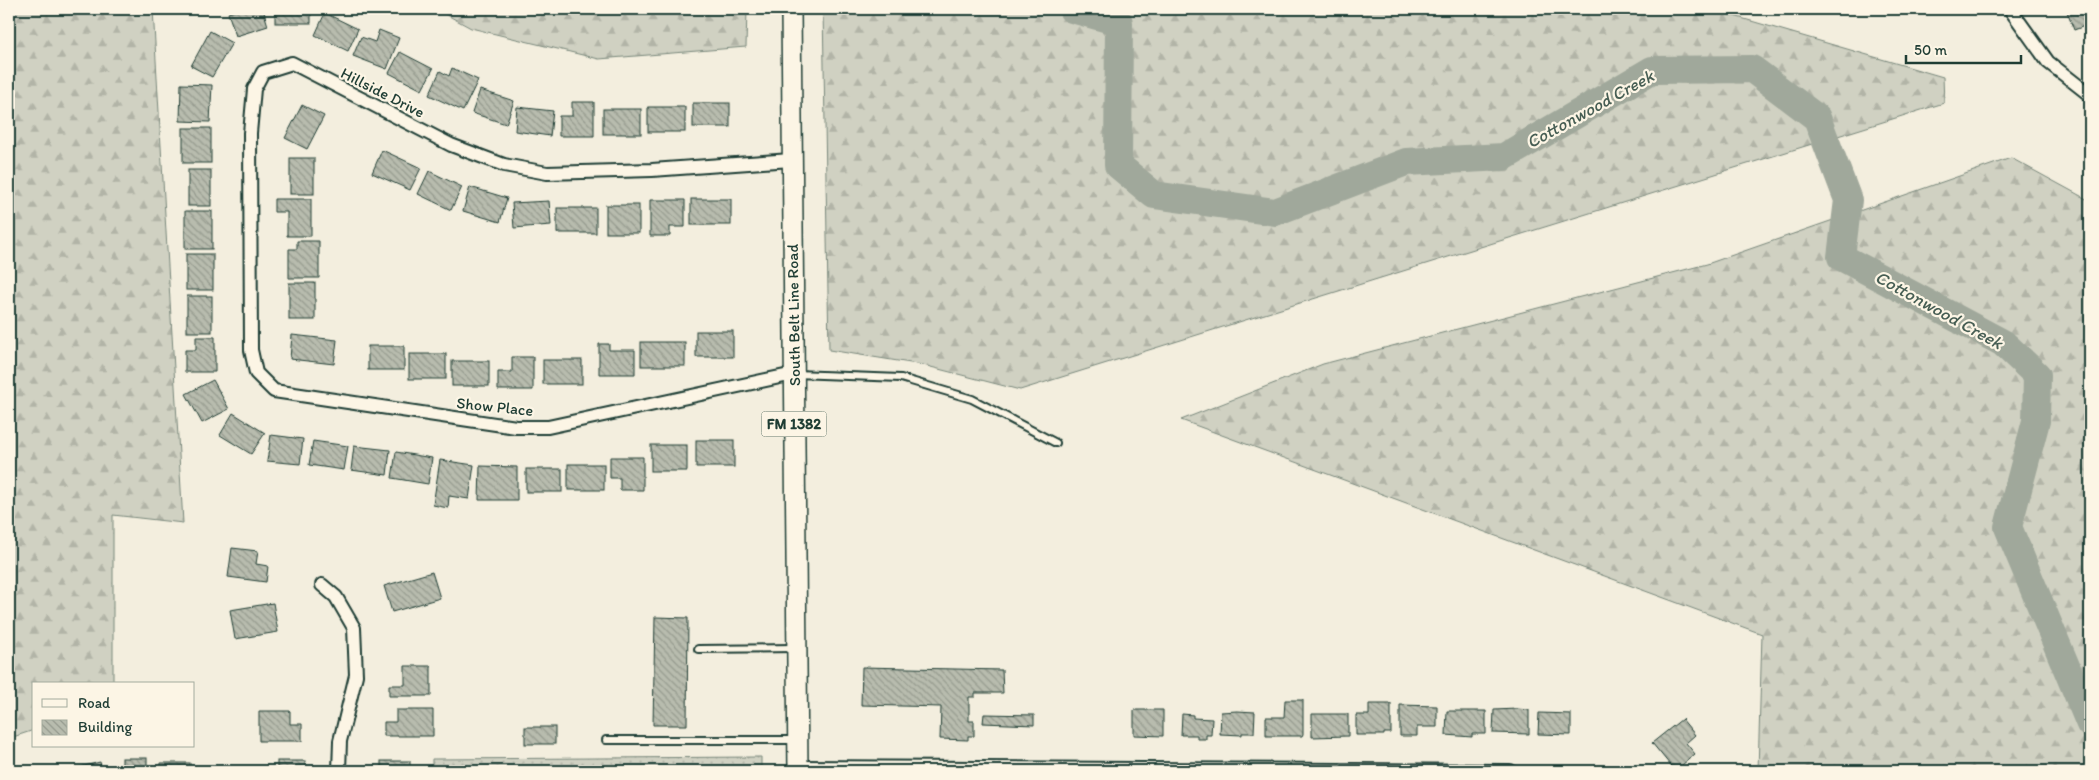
<svg xmlns="http://www.w3.org/2000/svg" width="2099" height="780" viewBox="0 0 2099 780" font-family="Itim,sans-serif">
<style>
.grass{fill:url(#grass-dots);stroke:#78877b}
.forest{fill:url(#forest-firs);stroke:#78877b}
.lines{fill:none;stroke-linecap:round;stroke-linejoin:round}
.river{stroke:#a0a89b;stroke-width:28}
.building{fill:url(#building-back-hatch);stroke:#1f3d34}
.service-casing{stroke:#1f3d34;stroke-width:10}
.minor-casing{stroke:#1f3d34;stroke-width:16}
.primary-casing{stroke:#1f3d34;stroke-width:22}
.service{stroke:#fcf5e5;stroke-width:6}
.minor{stroke:#fcf5e5;stroke-width:12}
.primary{stroke:#fcf5e5;stroke-width:19}
.labels{text-anchor:middle;stroke-width:4.5;stroke-linejoin:round;paint-order:stroke}
.shield{fill:#fcf5e5;stroke:#617469;stroke-width:1}
.shield-label{font-size:15px;font-weight:bold;fill:#1f3d34}
.street-label{font-size:16px;fill:#1f3d34;stroke:#fcf5e5}
.water-label{font-size:18px;font-style:italic;fill:#465d53;stroke:#fcf5e5}
</style>
<defs>
<pattern id="grass-dots" width="8" height="8" patternUnits="userSpaceOnUse" patternTransform="scale(1.25)"><rect width="8" height="8" fill="#d0d1c2"/><path d="M2 2h.1M6 6h.1" fill="none" stroke="#b2b4a7" stroke-width="1.8" stroke-linecap="round"/></pattern>
<pattern id="forest-firs" width="22" height="20" patternUnits="userSpaceOnUse" patternTransform="scale(1.25)"><rect width="22" height="20" fill="#d0d1c2"/><path d="M5 1l3.5 6h-7zM16 11l3.5 6h-7z" fill="#b2b4a7"/></pattern>
<pattern id="building-back-hatch" width="6" height="6" patternUnits="userSpaceOnUse" patternTransform="scale(1.25)"><rect width="6" height="6" fill="#b8bcae"/><path d="M-1 5l2 2M0 0l6 6M5-1l2 2" fill="none" stroke="#959a8e"/></pattern>
</defs>
<rect width="100%" height="100%" fill="#f3eede"/>
<filter id="ink" filterUnits="userSpaceOnUse"><feTurbulence type="fractalNoise" baseFrequency=".02" numOctaves="2"/><feDisplacementMap in="SourceGraphic" scale="10" xChannelSelector="R" yChannelSelector="G"/><feConvolveMatrix kernelMatrix="1 2 1 2 8 2 1 2 1" color-interpolation-filters="sRGB"/></filter>
<g filter="url(#ink)">
<path class="grass" d="M761 757V771H432V759Z"/>
<g class="forest">
<path d="M9 9H153L183 523 113 515V684H34V730L10 738Z"/>
<path d="M436 9H747L746 47 599 59 471 28Z"/>
<path d="M823 9H1710L1943 77 1944 103 1020 390 923 365 829 350Z"/>
<path d="M2011 158 2090 201V771H1758L1762 634 1181 420 1323 364 1707 264Z"/>
</g>
<g class="lines">
<path class="river" d="M1072 9 1119 22 1118 165 1154 195 1275 212 1406 162 1504 157 1652 70 1752 69 1817 118 1848 200 1841 257 2003 343 2037 375 2036 421 2008 527 2090 724"/>
</g>
<g class="building">
<path d="M242 9H263L268 26 236 36 228 13Z"/>
<rect x="275" y="9" width="36" height="14"/>
<path d="M2066 9H2089L2090 24 2074 30Z"/>
<path d="M325 13 358 29 348 51 315 35Z"/>
<path d="M379 30 399 38 387 69 353 56 361 37 375 42Z"/>
<path d="M210 31 232 43 212 77 191 66Z"/>
<path d="M400 52 433 69 422 90 389 73Z"/>
<path d="M452 68 478 80 463 111 429 95 440 71 449 76Z"/>
<path d="M181 84 212 85 210 122 180 121Z"/>
<path d="M480 90 514 101 506 124 472 113Z"/>
<path d="M572 102H594V136H559V116H572Z"/>
<rect x="693" y="103" width="37" height="24"/>
<path d="M302 105 324 116 307 149 285 138Z"/>
<path d="M517 107 553 111 550 136 515 131Z"/>
<rect x="648" y="107" width="37" height="25"/>
<rect x="603" y="109" width="38" height="25"/>
<rect x="183" y="128" width="28" height="35"/>
<path d="M382 150 421 168 410 190 372 173Z"/>
<rect x="290" y="158" width="24" height="36"/>
<rect x="188" y="170" width="23" height="36"/>
<path d="M429 171 462 187 451 210 418 194Z"/>
<path d="M470 187 507 198 500 222 463 211Z"/>
<path d="M274 199H311V236H287V212H274Z"/>
<rect x="691" y="199" width="40" height="26"/>
<path d="M650 200H685V227H670V236H650Z"/>
<path d="M549 201 551 225 514 228 512 203Z"/>
<rect x="606" y="205" width="33" height="28"/>
<rect x="557" y="208" width="39" height="25"/>
<rect x="185" y="211" width="27" height="38"/>
<path d="M297 241H319V278H289V249H297Z"/>
<rect x="186" y="254" width="27" height="36"/>
<rect x="289" y="283" width="26" height="37"/>
<rect x="187" y="296" width="25" height="36"/>
<rect x="696" y="331" width="37" height="26"/>
<path d="M292 335 337 340 334 364 290 359Z"/>
<path d="M196 337H215V372H185V350H196Z"/>
<rect x="641" y="342" width="44" height="24"/>
<path d="M599 344H609V350H635V374H599Z"/>
<rect x="368" y="346" width="36" height="24"/>
<rect x="409" y="354" width="37" height="25"/>
<path d="M512 357H533V390H498V372H512Z"/>
<rect x="543" y="360" width="39" height="24"/>
<rect x="452" y="361" width="37" height="25"/>
<path d="M213 380 229 409 202 423 186 394Z"/>
<path d="M233 413 265 433 251 454 220 435Z"/>
<path d="M271 435 303 439 300 464 267 461Z"/>
<rect x="696" y="440" width="38" height="27"/>
<path d="M313 441 348 446 344 470 309 465Z"/>
<rect x="651" y="445" width="36" height="26"/>
<path d="M354 446 390 450 387 475 351 470Z"/>
<path d="M396 452 432 458 428 484 392 478Z"/>
<path d="M610 457H643V490H620V478H610Z"/>
<path d="M440 460 474 465 469 499 449 496 448 508 433 505Z"/>
<rect x="568" y="464" width="36" height="26"/>
<path d="M480 466 517 467V500H479Z"/>
<rect x="526" y="469" width="36" height="23"/>
<path d="M232 548 258 551 256 564 268 566 266 582 228 577Z"/>
<path d="M432 572 440 598 392 612 384 586Z"/>
<path d="M273 603 278 632 235 639 230 610Z"/>
<path d="M655 617 688 618 687 725H653Z"/>
<path d="M405 666H431V696H389V685H405Z"/>
<path d="M862 667 1002 670 1003 693H975V697H969V721H974V736H968V740L940 739 941 707 861 705Z"/>
<path d="M1285 700H1303V734L1302 736H1266V717H1284Z"/>
<path d="M1369 704H1391V733H1384V735H1356V715H1369Z"/>
<path d="M1400 705 1437 706V727H1417V736H1400Z"/>
<path d="M1517 709 1529 710V734L1493 733 1494 710Z"/>
<path d="M396 710H433V736H384V722H396Z"/>
<path d="M1134 710H1163V736L1134 735Z"/>
<path d="M259 711H290V724H302V741H259Z"/>
<path d="M1237 711 1255 712 1254 733H1242V735L1220 734 1221 712Z"/>
<path d="M1447 711H1486V734H1472V737L1446 735Z"/>
<path d="M1539 713 1571 714V735L1538 734Z"/>
<path d="M984 714 1034 715V725L983 723Z"/>
<path d="M1182 714 1193 715V718L1212 719 1211 735H1206V739H1197V735H1181Z"/>
<path d="M1312 714H1348V736L1312 737Z"/>
<path d="M1682 719 1695 735 1686 743 1695 754 1675 771 1652 743Z"/>
<rect x="525" y="727" width="30" height="17"/>
<rect x="122" y="758" width="25" height="13"/>
<rect x="277" y="761" width="28" height="10"/>
<rect x="381" y="761" width="29" height="10"/>
<path d="M100 762 102 771H72V769Z"/>
<rect x="161" y="763" width="29" height="8"/>
<rect x="240" y="769" width="29" height="2"/>
</g>
<g class="lines">
<g class="service-casing">
<g id="service">
<path d="M795 374 901 378 972 399 1056 443"/>
<path d="M698 649 794 648"/>
<path d="M606 740H797"/>
</g>
</g>
<g class="minor-casing">
<g id="minor">
<path d="M2010 9 2048 62 2090 95"/>
<path d="M791 160 652 170 547 173 504 165 451 145 292 63 263 72 254 89 250 133 251 350 256 373 274 391 516 427H548L794 374"/>
<path d="M322 585 336 597 354 628 356 675 340 741 339 771"/>
<path d="M798 767 1510 771"/>
</g>
</g>
<g class="primary-casing">
<path id="primary" d="M791 9 798 771"/>
</g>
<use href="#service" class="service"/>
<use href="#minor" class="minor"/>
<use href="#primary" class="primary"/>
</g>
</g>
<g class="labels">
<rect class="shield" x="761.5" y="411.5" width="65" height="25" rx="4"/>
<g class="shield-label">
<text x="794" y="429">FM 1382</text>
</g>
<g class="street-label">
<text transform="translate(383 92) rotate(27)" y="6">Hillside Drive</text>
<text transform="translate(793 315) rotate(-91)" y="6">South Belt Line Road</text>
<text transform="translate(495 406) rotate(6)" y="6">Show Place</text>
</g>
<g class="water-label">
<text transform="translate(1590 109) rotate(-29)" y="6">Cottonwood Creek</text>
<text transform="translate(1939 310) rotate(29)" y="6">Cottonwood Creek</text>
</g>
</g>
<rect width="2099" height="780" fill="none" stroke="#fcf5e5" stroke-width="30"/>
<rect x="15" y="15" width="2069" height="750" fill="none" stroke="#1f3d34" stroke-width="2" filter="url(#ink)"/>
<rect x="32" y="682" width="162" height="65" fill="#fcf5e5" stroke="#a4ab9e"/>
<rect x="42" y="699" width="25" height="8" fill="#fcf5e5" stroke="#a4ab9e"/>
<text x="78" y="708" font-size="15" fill="#1f3d34">Road</text>
<rect x="42" y="720" width="25" height="15" fill="url(#building-back-hatch)" stroke="#a4ab9e"/>
<text x="78" y="732" font-size="15" fill="#1f3d34">Building</text>
<path d="M1906 55v8h115v-8" fill="none" stroke="#1f3d34" stroke-width="2.5"/>
<text x="1914" y="55" font-size="15" fill="#1f3d34" stroke="#fcf5e5" stroke-width="4" paint-order="stroke">50 m</text>
</svg>
